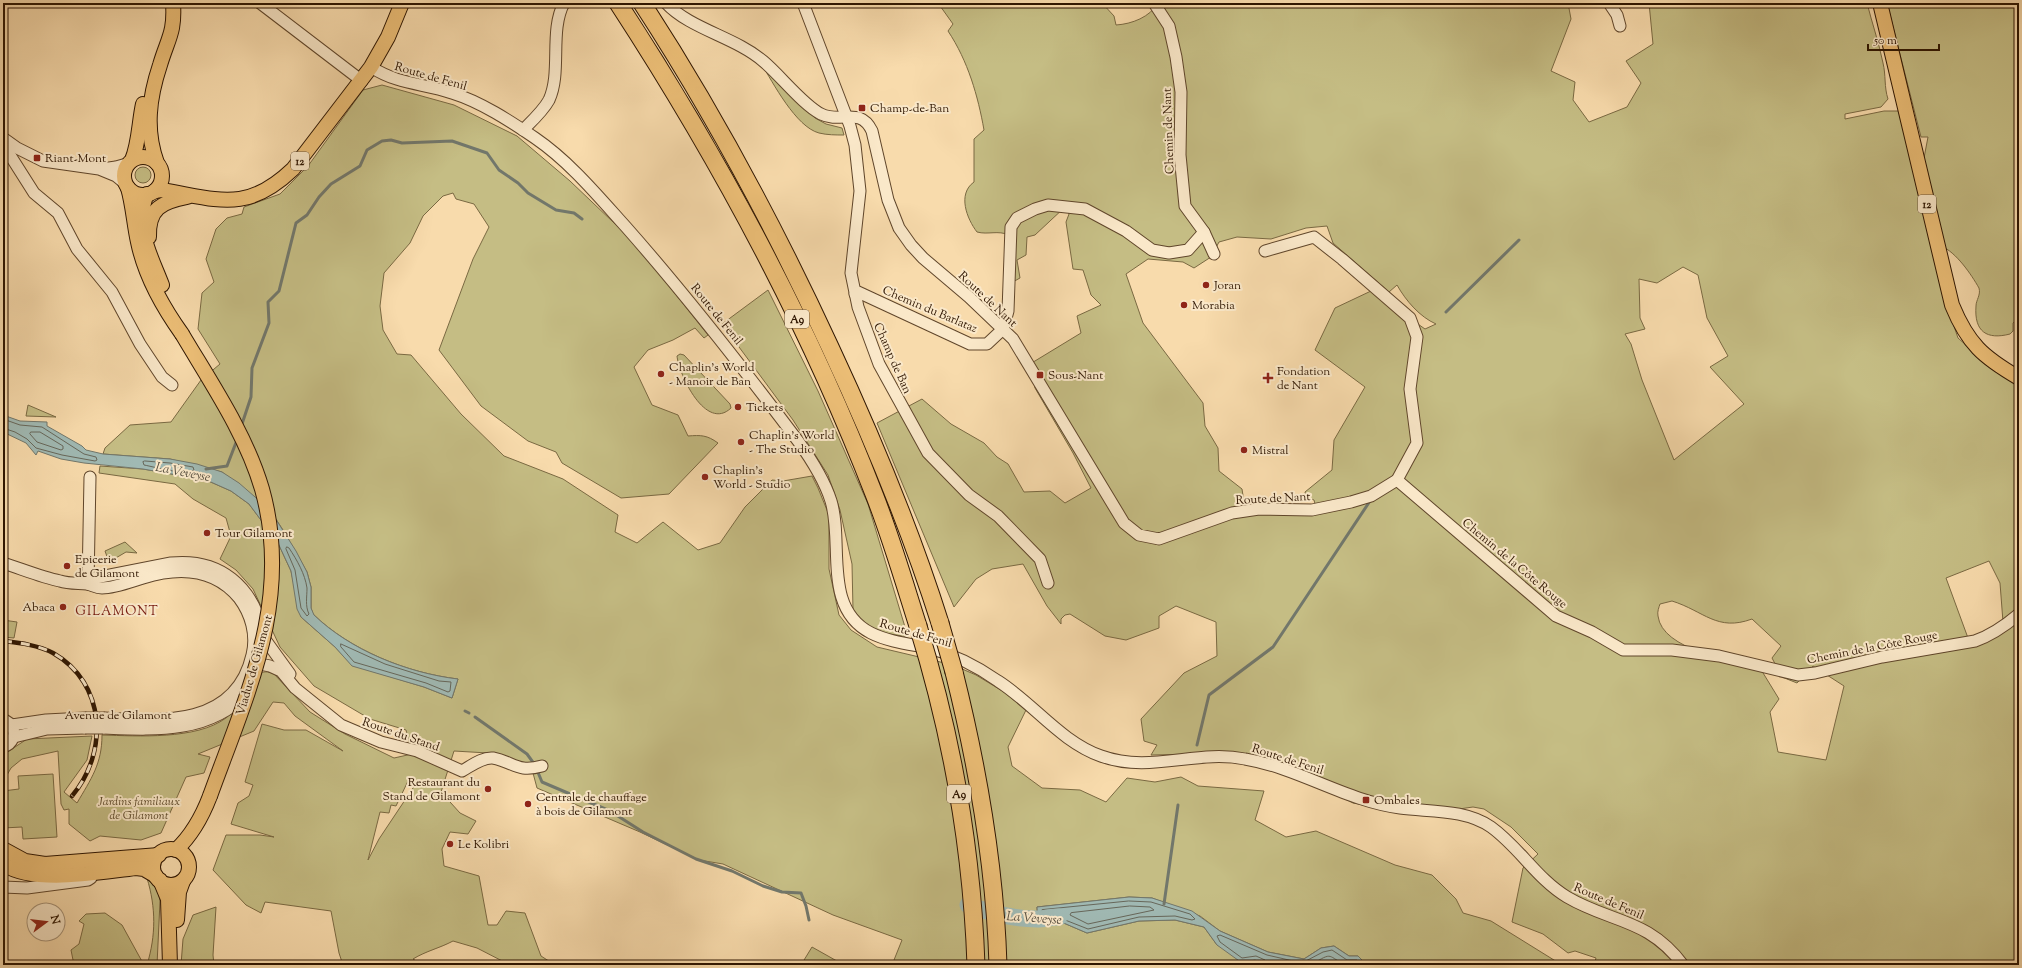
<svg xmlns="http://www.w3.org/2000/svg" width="2022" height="968" viewBox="0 0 2022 968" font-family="'Sorts Mill Goudy',serif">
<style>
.green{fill:#c5bd84;stroke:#7a6942;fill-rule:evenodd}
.water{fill:#a0b9b3;stroke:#72776b}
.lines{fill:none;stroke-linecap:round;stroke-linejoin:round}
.shore{stroke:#67675a;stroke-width:1}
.stream{stroke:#72776b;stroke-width:3}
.river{stroke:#a0b9b3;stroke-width:17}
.minor-casing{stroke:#60462b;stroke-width:13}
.major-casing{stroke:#2e1500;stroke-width:16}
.highway-casing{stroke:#2e1500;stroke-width:19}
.minor{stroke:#fae8c9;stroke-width:11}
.major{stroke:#ecbe76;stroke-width:14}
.highway{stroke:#ecbe76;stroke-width:17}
.rail-casing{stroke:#2e1500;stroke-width:4.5}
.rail{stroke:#fae8c9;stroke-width:3;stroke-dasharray:9;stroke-linecap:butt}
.minor-bridge-casing{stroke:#60462b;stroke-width:13;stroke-linecap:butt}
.major-bridge-casing{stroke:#2e1500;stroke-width:16;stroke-linecap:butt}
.highway-bridge-casing{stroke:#2e1500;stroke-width:19;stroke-linecap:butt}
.minor-bridge{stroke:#fae8c9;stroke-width:11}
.major-bridge{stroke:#ecbe76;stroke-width:14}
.highway-bridge{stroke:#ecbe76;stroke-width:17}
.poi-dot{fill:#8f2418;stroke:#fae8c9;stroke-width:1.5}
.labels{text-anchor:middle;stroke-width:4;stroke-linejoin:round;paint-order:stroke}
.shield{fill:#fae8c9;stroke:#6b543c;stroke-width:1}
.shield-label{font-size:11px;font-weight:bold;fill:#2e1500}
.street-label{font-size:12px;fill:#2e1500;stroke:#fae8c9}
.poi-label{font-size:12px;fill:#2e1500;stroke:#fae8c9;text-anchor:start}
.park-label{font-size:12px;font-style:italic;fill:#5b4728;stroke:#fae8c9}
.water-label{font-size:13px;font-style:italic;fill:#564e3f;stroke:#fae8c9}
.neighbourhood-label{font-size:13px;letter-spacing:1px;fill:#7a1f14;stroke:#fae8c9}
</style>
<rect width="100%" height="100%" fill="#f8dbac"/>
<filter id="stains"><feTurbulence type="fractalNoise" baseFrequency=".005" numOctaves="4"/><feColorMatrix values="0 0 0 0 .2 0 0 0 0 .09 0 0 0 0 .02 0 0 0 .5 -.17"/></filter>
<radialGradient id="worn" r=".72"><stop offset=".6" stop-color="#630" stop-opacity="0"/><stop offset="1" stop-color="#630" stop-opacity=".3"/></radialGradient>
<g class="green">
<path d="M938 3H1102L1114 16 1116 25C1132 24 1150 17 1158 3H1568L1571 19 1551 71 1575 82 1573 100 1589 122 1627 107 1641 83 1626 61 1653 44 1649 3H1867C1872 23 1879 43 1883 63 1886 75 1884 87 1888 99L1881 107 1845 114V119L1884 111H1900L1946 303 1958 338 1996 372 2019 384V627L2015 630 2019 635V965H1594L1596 958 1575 951 1568 953 1543 934 1512 922 1523 868 1538 854 1511 827 1484 809 1473 807 1417 815 1353 803 1270 761 1196 754 1151 755 1157 745 1144 741 1141 719 1184 673 1217 656 1216 622 1176 606 1159 616V628L1126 640 1105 636 1070 614 1065 615 1061 619V624L1047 606 1023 564 992 569 976 579 954 607 877 423 922 399 951 424 984 443 997 457 1008 464 1024 492 1050 491 1065 503 1091 488 1073 453 1035 388 1030 364 1081 333 1077 316 1101 305 1091 295 1083 270 1073 269 1066 222 1069 214 1065 207 1035 235 1027 237 1026 255 1017 260 1020 278 1011 283 1009 235C998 230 988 235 977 232 967 219 957 194 974 182V139L984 130C978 96 968 61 948 31L953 24ZM1327 226 1333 243 1389 292 1397 285C1406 301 1420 317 1436 324L1425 329 1371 291 1335 308 1315 350 1365 387 1334 440 1332 470 1305 492 1306 497 1314 500 1316 508 1247 507 1244 502 1242 489 1219 471 1218 448 1205 426 1203 403 1143 323 1126 274 1148 259 1183 262 1194 268 1211 257 1219 242 1237 237 1271 239 1306 228ZM1683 267 1698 275 1707 318 1728 356 1710 367 1744 404 1674 460 1642 380 1631 344 1625 334 1645 329 1640 318 1639 279 1657 283ZM1989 561 2000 583 2003 622 1983 636 1968 638 1946 578ZM1672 601C1704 611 1717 632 1752 619L1781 646 1772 658 1782 677 1797 683 1813 666 1844 686 1826 760 1778 752 1770 712 1779 699 1760 668C1733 661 1662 650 1658 616 1657 612 1659 607 1660 604Z"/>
<path d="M1887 3H2019V138L2015 143 2019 149V318L2013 323V331L2010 334C1987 340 1974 332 1976 306 1976 300 1981 295 1979 288 1971 274 1956 252 1941 246L1924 158 1928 137H1921Z"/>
<path d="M761 63 815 118 826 124 842 128 844 135C836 135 827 135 819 133 796 127 773 83 761 63Z"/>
<path d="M382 85 454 105 517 136 570 181 634 242 708 335 704 338 695 328 673 340 648 350 634 367 652 405 678 415 688 436C701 435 707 435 718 443L669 494 621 498 562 463 556 452 528 441 481 406 439 350 473 259 489 227 474 204 456 199 453 193 443 196 423 216 410 243 384 273 380 306 383 330 397 354 411 355 461 414 504 456 563 479 618 515 615 532 637 543 663 522 698 550 720 543 745 507 772 480 783 481 812 476 818 488 829 515V569L839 615 851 630 877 647 953 665 976 675 1004 692 1026 710 1008 747 1012 766 1042 788 1080 790 1106 802 1127 778 1155 782 1181 777 1198 786 1264 791 1255 820 1286 837 1316 831 1395 865 1432 875 1456 899 1463 913 1491 921 1562 965H1367L1358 956H1349L1334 946 1321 948 1304 959 1268 952 1220 931 1200 916 1152 898 1129 897 1037 907 1038 923 1059 921 1087 933 1139 921 1175 920 1204 927 1217 945 1266 965H892L902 940 833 915 723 864 699 860 640 832 537 788 533 773 488 753 454 751 441 792 460 813 476 821 468 834 450 832 442 849 444 866 479 876 488 925H497L506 911 525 913 541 956 555 965H510L477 948 453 941C440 948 426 951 413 959L422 965H343L339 953 331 911 265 902 261 913 246 905 213 870 226 835H260L274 837 231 824 238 803 249 796 253 785 245 782 262 724 284 730H306L343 751 295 716 284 703 273 702 254 731 198 754 210 757 204 773 186 777 161 833 141 840 100 836 90 841 69 824V809L64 810 61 804 58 751 22 759 11 768 3 782V755L27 739 92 736 87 760 64 792 77 803C91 779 102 764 102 735 138 736 196 740 226 718 241 707 245 688 257 675 261 671 269 671 274 674L310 712 345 734 394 758 412 754 406 730 370 719 314 686 280 647 253 589 236 570 220 559 231 536 226 518 193 499 175 484 99 473 100 466 143 469 183 476 195 475 231 491 249 504 278 543 291 571 301 617 335 647 352 665 424 687 452 698 458 679C407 673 350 650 313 614L311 608V587L307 572 283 530 270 510 222 472 170 459 103 454 105 448 130 425 171 422 201 380 220 364 198 329 202 293 214 282 206 259 216 229 227 218 242 214 244 207 280 194 308 166 363 90ZM409 779 417 782 379 839 368 860 380 812 389 813 391 805 396 806Z"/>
<circle cx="143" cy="175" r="8"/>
<path d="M768 290 818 391 868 504 908 637 884 633 865 624 853 610 852 564 840 510 828 475 793 420 722 324Z"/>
<path d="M680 354 684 355 730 404 731 408C706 432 679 375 677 356Z"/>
<path d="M28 405 56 417 26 416Z"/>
<path d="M125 542 137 553 126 552 109 562 105 551Z"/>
<path d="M3 620 17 622 14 638 3 637Z"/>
<path d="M53 774 57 837 23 839 22 827 3 828V791L19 789 18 776Z"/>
<path d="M147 878 158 890 160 901 157 965H147C156 935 156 908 147 878Z"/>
<path d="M216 907 213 955 214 965H181L183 939 193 915Z"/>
<path d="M105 913 122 925 144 965H82L73 960 71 950 79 944 84 924 79 921 86 914Z"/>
<path d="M812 947 844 965H801Z"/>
</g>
<g class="water">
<path d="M3 415 20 421 47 422V426L82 446 86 450 103 454 170 459 197 464 222 472 239 483 270 510 296 551 307 572 311 587V608L314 615C350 650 407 673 458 679L452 698 424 687 352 666 335 647 301 617 297 609 291 571 278 543 249 504 231 491 195 475 183 476 143 469 84 463 61 459 38 451 36 455 26 443 3 432Z"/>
<path d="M1129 897 1152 898 1192 911 1220 931 1268 952 1304 959 1321 948 1334 946 1349 956H1358L1367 965H1266L1255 960 1242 963 1217 945 1204 927 1175 920 1139 921 1087 933 1059 921 1038 924 1037 907Z"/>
</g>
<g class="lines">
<g class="shore">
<path d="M3 419 20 425 42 427 84 454 96 457 97 460 95 461 62 455 36 448 27 439 15 432 3 428"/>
<path d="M31 432H40L63 446V449L61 450 37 442 30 434Z"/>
<path d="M145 461 170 463 193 467 194 470C186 476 155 467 144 465L143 462Z"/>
<path d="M287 547 289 548C297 560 305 574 307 588 307 597 305 606 309 614L307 616 301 608 295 570 286 549Z"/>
<path d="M341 644 385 664 439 681 451 682 450 691 448 692 426 683 354 662 341 647Z"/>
<path d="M1129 901 1151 902 1190 914 1195 919 1192 920 1175 916 1139 917 1088 929 1060 918 1043 919 1041 917 1042 910Z"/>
<path d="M1130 906 1150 907 1154 910 1088 924 1070 915 1071 913Z"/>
<path d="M1267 965 1265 960 1256 956 1242 958 1220 942 1217 936 1220 935 1267 955 1302 963 1323 952 1332 950 1347 960H1357L1362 965"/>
<path d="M1311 965C1335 950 1326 957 1347 965"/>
</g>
<g class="stream">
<path d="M1446 312 1519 240"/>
<path d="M241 427 251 397 252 368 269 323 268 302 279 291 296 223 307 215 319 197 331 184 360 166 367 150 382 141 391 140 402 143 452 141 487 153 499 170 518 183 528 193 556 210 574 213 582 219"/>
<path d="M206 469 227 466 237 440"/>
<path d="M465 711 469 713"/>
<path d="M475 717 527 754 535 765"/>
<path d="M1197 745 1209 695 1273 647 1370 501"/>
<path d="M537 770 542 782 610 811 643 832 696 859 732 871 763 886 782 892 801 893 806 906 809 920"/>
<path d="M1164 904 1178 805"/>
</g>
<path class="river" d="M968 905C990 913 1013 919 1037 919 1044 919 1052 917 1059 917"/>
<g class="minor-casing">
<g id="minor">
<path d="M260 3 362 81"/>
<path d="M666 3C690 29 735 37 763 61 780 75 803 105 821 114 841 124 860 106 872 131L888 200 899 228 911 245 923 258 969 297 1013 339 1124 523 1139 535 1159 539 1232 513 1259 509 1312 510 1351 502 1371 496 1397 480 1417 443 1410 389 1417 337 1410 318 1342 259 1314 237 1265 251"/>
<path d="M803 3 850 126 855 145 860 191 851 273 858 307 879 364 928 453 969 495 998 516 1040 559 1048 583"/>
<path d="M1154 3 1169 26 1176 57 1181 92 1180 155 1185 206 1204 232 1214 254"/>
<path d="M1609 3 1617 15 1620 26"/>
<path d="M371 67C399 85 423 83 452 93 481 102 510 121 535 138 570 162 598 196 626 227 687 296 743 368 798 441 811 459 824 479 831 501 844 544 822 608 871 633 889 642 909 644 929 648 952 654 978 667 998 681 1034 704 1061 742 1101 756 1151 774 1196 749 1245 759 1299 768 1346 801 1400 808 1430 812 1465 809 1491 827 1519 847 1537 879 1567 897 1611 923 1648 918 1683 965"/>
<path d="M523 130C532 121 543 111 549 100 562 72 549 31 564 3"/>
<path d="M3 138 17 148 43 161 99 169 116 176 127 185"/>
<path d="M7 142 6 146 8 152 34 193 58 213 77 249 112 292 140 344 162 377 172 385"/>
<path d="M102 169 116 167 130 163"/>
<path d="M855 294 858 292 970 344H987L1003 329 1008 311 1011 227 1017 218 1035 209 1048 205 1085 209 1126 231 1152 250 1169 253 1188 250 1204 232"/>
<path d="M1397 480 1556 616 1592 632 1623 650H1672L1719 656 1798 675 1815 673 1882 657 1975 641C1992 635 2006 625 2019 614"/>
<path d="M3 563C22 569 41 577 60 581 69 584 79 583 87 584 92 585 96 588 102 588 115 588 130 582 143 578 178 567 214 568 239 598 251 614 257 635 252 655 236 726 163 722 105 718"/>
<path d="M88 584 95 578 171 563C220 558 253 586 263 633"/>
<path d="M88 584 90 477"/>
<path d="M264 638 290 674"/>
<path d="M260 664 270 666 281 671 295 688 341 725 381 742 417 751 462 771C471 766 482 757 493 758 514 762 517 773 542 766"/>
<path d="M3 719 12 725C16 735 13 744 3 747"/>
<path d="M12 725 46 720 85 718"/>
<path d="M103 728C153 730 210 734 247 693"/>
<path d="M14 737 47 729 85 728"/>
<path d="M3 887 27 888 88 880 91 878"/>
</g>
</g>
<g class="major-casing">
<g id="major">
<path d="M1880 3 1952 305C1968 344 1983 357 2019 378"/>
<circle cx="143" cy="176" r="19"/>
<path d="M132 160C139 144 139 122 143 104"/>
<path d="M157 163C145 130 149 98 160 65 168 38 175 33 173 3"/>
<path d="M128 188C133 205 134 224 138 242 145 276 162 306 182 334"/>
<path d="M155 191 161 190C218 199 246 214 293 169L371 67 388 37 402 3"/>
<path d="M147 194C133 226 151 256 162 285"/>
<path d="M149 237C148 208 162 202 187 197"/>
<path d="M3 849 25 861 45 864 159 855"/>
<circle cx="171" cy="867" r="18"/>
<path d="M176 850C192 835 202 817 210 796"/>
<path d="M3 864C35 885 99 872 136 868L144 869 156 876"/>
<path d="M160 880 168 899 170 965"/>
<path d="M177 920 179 892 183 881"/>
</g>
</g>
<g class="highway-casing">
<g id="highway">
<path d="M618 3C719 158 807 321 874 494 891 537 904 582 918 626"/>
<path d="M642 3C713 112 775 228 830 347 872 437 910 528 940 623"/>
<path d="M954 672C978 768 995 866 998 965"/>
</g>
</g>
<use href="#minor" class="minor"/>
<use href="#major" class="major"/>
<use href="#highway" class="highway"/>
<g class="rail-casing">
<path id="rail" d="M3 641C20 643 38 645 53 653 106 683 109 752 72 796"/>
</g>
<use href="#rail" class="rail"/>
<g class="minor-bridge-casing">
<g id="minor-bridge">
<path d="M85 718H105"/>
<path d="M85 728H103"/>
</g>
</g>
<g class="major-bridge-casing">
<path id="major-bridge" d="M182 334C211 383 246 434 262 489 293 599 247 694 210 796"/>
</g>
<g class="highway-bridge-casing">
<g id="highway-bridge">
<path d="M940 623 954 672"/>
<path d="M918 626C952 736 972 850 976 965"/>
</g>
</g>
<use href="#minor-bridge" class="minor-bridge"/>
<use href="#major-bridge" class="major-bridge"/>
<use href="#highway-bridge" class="highway-bridge"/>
</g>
<g class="poi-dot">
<rect x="858" y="104" width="8" height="8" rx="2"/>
<rect x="33" y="154" width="8" height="8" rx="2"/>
<circle cx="1206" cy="285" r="4"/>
<circle cx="1184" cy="305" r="4"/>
<circle cx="661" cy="374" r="4"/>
<rect x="1036" y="371" width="8" height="8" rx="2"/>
<path d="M1266 372h4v4h4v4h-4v4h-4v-4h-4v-4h4z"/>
<circle cx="738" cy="407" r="4"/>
<circle cx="741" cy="442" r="4"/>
<circle cx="1244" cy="450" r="4"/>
<circle cx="705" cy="477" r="4"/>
<circle cx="207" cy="533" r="4"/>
<circle cx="67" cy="566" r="4"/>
<circle cx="63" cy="607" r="4"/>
<circle cx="488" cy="789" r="4"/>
<rect x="1362" y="796" width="8" height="8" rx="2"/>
<circle cx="528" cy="804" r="4"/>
<circle cx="450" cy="844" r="4"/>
</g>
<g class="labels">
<g class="shield">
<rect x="291" y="152" width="18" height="18" rx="3"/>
<rect x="1918" y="195" width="18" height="18" rx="3"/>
<rect x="785" y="310" width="24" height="18" rx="3"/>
<rect x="947" y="785" width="24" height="18" rx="3"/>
</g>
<g class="shield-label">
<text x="300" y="165">12</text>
<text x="1927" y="208">12</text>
<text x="797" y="323">A9</text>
<text x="959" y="798">A9</text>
</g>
<g class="street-label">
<text transform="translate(431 76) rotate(16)" y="4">Route de Fenil</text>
<text transform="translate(1168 131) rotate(-92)" y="4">Chemin de Nant</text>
<text transform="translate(988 299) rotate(43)" y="4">Route de Nant</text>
<text transform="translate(930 309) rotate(23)" y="4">Chemin du Barlataz</text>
<text transform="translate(717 314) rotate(51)" y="4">Route de Fenil</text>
<text transform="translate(893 358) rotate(66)" y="4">Champ de Ban</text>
<text transform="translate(1273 498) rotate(-3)" y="4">Route de Nant</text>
<text transform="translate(1515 563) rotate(40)" y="4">Chemin de la Côte Rouge</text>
<text transform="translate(916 633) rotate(16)" y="4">Route de Fenil</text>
<text transform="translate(1872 647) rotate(-11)" y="4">Chemin de la Côte Rouge</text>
<text transform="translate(254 665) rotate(-74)" y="4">Viaduc de Gilamont</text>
<text x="118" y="719">Avenue de Gilamont</text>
<text transform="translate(401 734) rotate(19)" y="4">Route du Stand</text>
<text transform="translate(1288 759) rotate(18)" y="4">Route de Fenil</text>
<text transform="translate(1609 901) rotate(23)" y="4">Route de Fenil</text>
</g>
<g class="poi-label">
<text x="870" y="112">Champ-de-Ban</text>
<text x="45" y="162">Riant-Mont</text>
<text x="1214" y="289">Joran</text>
<text x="1192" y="309">Morabia</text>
<text x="669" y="371">Chaplin's World<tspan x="669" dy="14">- Manoir de Ban</tspan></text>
<text x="1277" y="375">Fondation<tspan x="1277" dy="14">de Nant</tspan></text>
<text x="1048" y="379">Sous-Nant</text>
<text x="746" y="411">Tickets</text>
<text x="749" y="439">Chaplin's World<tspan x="749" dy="14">- The Studio</tspan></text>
<text x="1252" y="454">Mistral</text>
<text x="713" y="474">Chaplin's<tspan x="713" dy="14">World - Studio</tspan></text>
<text x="215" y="537">Tour Gilamont</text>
<text x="75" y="563">Epicerie<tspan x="75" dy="14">de Gilamont</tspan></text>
<text x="55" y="611" text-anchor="end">Abaca</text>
<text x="480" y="786" text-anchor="end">Restaurant du<tspan x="480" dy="14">Stand de Gilamont</tspan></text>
<text x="536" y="801">Centrale de chauffage<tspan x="536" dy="14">à bois de Gilamont</tspan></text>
<text x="1374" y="804">Ombales</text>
<text x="458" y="848">Le Kolibri</text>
</g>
<g class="park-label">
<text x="139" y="805">Jardins familiaux<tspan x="139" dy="14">de Gilamont</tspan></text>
</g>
<g class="water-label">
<text transform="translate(183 471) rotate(11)" y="5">La Veveyse</text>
<text transform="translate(1034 917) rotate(4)" y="5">La Veveyse</text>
</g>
<g class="neighbourhood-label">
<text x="117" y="615">GILAMONT</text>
</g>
</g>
<rect width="2022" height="968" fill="none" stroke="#f8dbac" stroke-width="16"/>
<rect x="4" y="4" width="2014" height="960" fill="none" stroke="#2e1500" stroke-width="2"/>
<rect x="8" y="8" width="2006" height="952" fill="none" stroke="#2e1500"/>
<g transform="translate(46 922) rotate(75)"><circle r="19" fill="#fae8c9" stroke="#a89479"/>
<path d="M0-3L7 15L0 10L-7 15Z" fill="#8f2418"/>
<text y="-6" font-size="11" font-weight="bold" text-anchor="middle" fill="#2e1500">N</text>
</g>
<path d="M1868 44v6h71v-6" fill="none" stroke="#2e1500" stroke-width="2"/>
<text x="1874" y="44" font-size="12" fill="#2e1500" stroke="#fae8c9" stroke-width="3" paint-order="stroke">50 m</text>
<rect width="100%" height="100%" filter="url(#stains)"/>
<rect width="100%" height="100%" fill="url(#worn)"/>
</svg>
